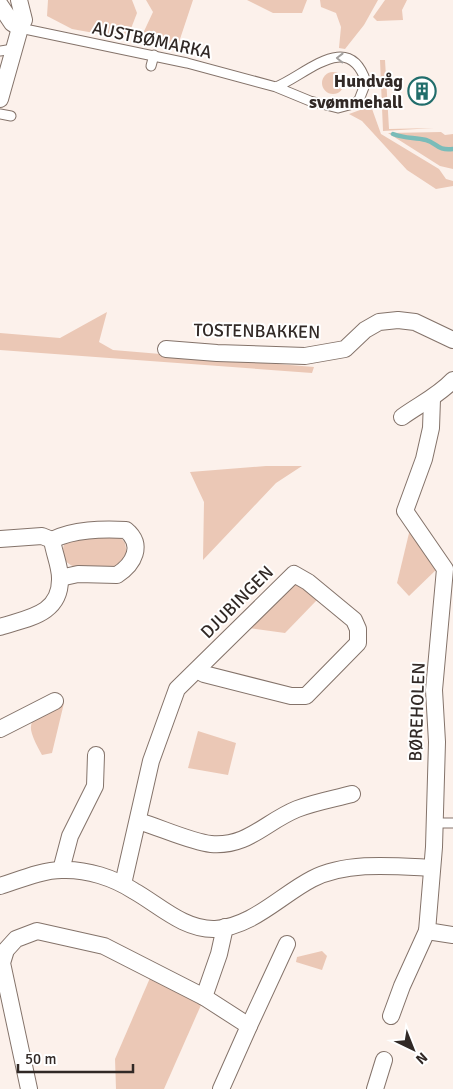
<svg xmlns="http://www.w3.org/2000/svg" width="453" height="1089" viewBox="0 0 453 1089" font-family="Signika,sans-serif">
<style>
.green{fill:#ebc8b6}
.lines{fill:none;stroke-linecap:round;stroke-linejoin:round}
.stream{stroke:#7abcb9;stroke-width:4.5}
.lane-casing{stroke:#84736a;stroke-width:11}
.street-casing{stroke:#84736a;stroke-width:18}
.lane{stroke:#fff;stroke-width:9}
.street{stroke:#fff;stroke-width:16}
.oneway{stroke:#a29f9d}
.labels{text-anchor:middle;stroke-width:4;stroke-linejoin:round;paint-order:stroke}
.street-label{font-size:18px;fill:#312926;stroke:#fff}
.poi-label{font-size:18px;font-weight:bold;fill:#312926;stroke:#fff;text-anchor:end}
</style>
<rect width="100%" height="100%" fill="#fcf1eb"/>
<g class="green">
<path d="M48 0H132L137 13 127 39 72 29 47 16Z"/>
<path d="M146 0H193L177 48 139 42 153 12Z"/>
<path d="M247 0H307L302 13H273Z"/>
<path d="M320 0H378L364 25 345 49 339 48 341 27 336 13 321 7Z"/>
<path d="M385 0H407L402 10 403 20 377 21 373 17Z"/>
<path d="M380 60H385L389 129 434 128 383 131Z"/>
<circle cx="333" cy="83" r="11"/>
<path d="M371 106 381 134 439 169 446 179 453 181V186L436 189 407 170 362 121 349 114Z"/>
<path d="M441 132 445 135 453 134V169L440 166 388 133Z"/>
<path d="M107 312 99 342 113 350 314 367 312 373 0 350V333L60 338Z"/>
<path d="M266 466H302L276 483 203 560 204 502 190 472Z"/>
<path d="M410 529 439 567 409 596 397 583Z"/>
<path d="M75 537H120L125 543 127 554 114 569C98 569 60 574 63 549 64 541 68 539 75 537Z"/>
<path d="M296 583 317 600 285 633 249 628Z"/>
<path d="M64 703 52 753 42 755C22 718 29 721 64 703Z"/>
<path d="M198 731 236 743 228 775 188 768Z"/>
<path d="M322 951 327 956 322 970 296 962 297 957Z"/>
<path d="M150 978 201 1005 164 1089H116L115 1059Z"/>
</g>
<g class="lines">
<path class="stream" d="M393 134C406 139 414 137 426 140 437 143 437 151 453 149"/>
<g class="lane-casing">
<g id="lane">
<path d="M20 28 187 63 276 87 310 101 338 108 353 104 359 100 366 82C349 29 306 75 276 87"/>
<path d="M0 51 13 49"/>
<path d="M151 66 154 55"/>
<path d="M0 114 11 116"/>
<path d="M434 823H453"/>
</g>
</g>
<g class="street-casing">
<g id="street">
<path d="M0 5 12 23 20 28 24 20 19 0"/>
<path d="M0 99 20 28"/>
<path d="M166 349 217 353 305 356 345 349 365 330 379 322 398 320 415 322 453 340"/>
<path d="M432 399 431 428 424 459 405 511 445 569 434 690 437 742 434 847 427 931 453 935"/>
<path d="M402 417C420 404 438 396 453 380"/>
<path d="M0 539 42 536 52 540C54 553 60 566 60 578 61 615 27 618 0 627"/>
<path d="M52 540C74 529 102 529 126 530 144 545 134 564 117 575L78 574 60 578"/>
<path d="M0 729 55 701"/>
<path d="M138 821C159 827 191 842 211 844 248 847 265 822 297 809 315 802 333 799 352 794"/>
<path d="M61 870 70 836 95 786 96 755"/>
<path d="M123 884 151 761 177 689 294 574 308 582 354 620 358 629V643L306 696H291L204 674 197 670"/>
<path d="M0 886C19 880 42 870 62 870 87 869 114 878 134 891 159 905 184 930 215 929 252 927 281 895 312 879 347 861 394 866 432 868"/>
<path d="M204 997 219 954 225 927"/>
<path d="M391 1016 402 986 427 931"/>
<path d="M249 1026 287 944"/>
<path d="M29 1089 2 963 6 950 16 939 37 931 104 946 204 997 249 1026 221 1089"/>
<path d="M375 1089 384 1060"/>
</g>
</g>
<use href="#lane" class="lane"/>
<use href="#street" class="street"/>
</g>
<defs><path id="oneway-chevron" d="M-2-3.5L2.5 0L-2 3.5" fill="none" stroke-width="1.6" stroke-linecap="round" stroke-linejoin="round" transform="scale(1.25)"/></defs>
<use class="oneway" href="#oneway-chevron" transform="translate(340 58) rotate(-179)"/>
<defs>
<g id="building-ring" transform="scale(1.4375)"><circle r="9.5" fill="#fff" stroke="#216d6b" stroke-width="1.5"/><path d="M-4-6H4V6H1V3H-1V6H-4ZM-2.5-4.3h1.7v1.8h-1.7ZM.8-4.3h1.7v1.8H.8ZM-2.5-1h1.7V.8h-1.7ZM.8-1h1.7V.8H.8Z" fill="#216d6b"/></g>
</defs>
<g fill-rule="evenodd">
<use href="#building-ring" x="422" y="91"/>
</g>
<g class="labels">
<g class="street-label">
<text transform="translate(152 40) rotate(12)" y="6">AUSTBØMARKA</text>
<text transform="translate(257 331) rotate(1)" y="6">TOSTENBAKKEN</text>
<text transform="translate(237 602) rotate(-45)" y="6">DJUBINGEN</text>
<text transform="translate(417 712) rotate(-88)" y="6">BØREHOLEN</text>
</g>
<g class="poi-label">
<text x="403" y="87">Hundvåg<tspan x="403" dy="21">svømmehall</tspan></text>
</g>
</g>
<g transform="translate(413 1049) rotate(137)" stroke="#ffffff" stroke-width="4" paint-order="stroke">
<path d="M0-4L9 19L0 12L-9 19Z" fill="#312926"/>
<text y="-8" font-size="14" font-weight="bold" text-anchor="middle" fill="#312926">N</text>
</g>
<path d="M18 1064v8h115v-8" fill="none" stroke="#312926" stroke-width="2.5"/>
<text x="25" y="1064" font-size="15" fill="#312926" stroke="#ffffff" stroke-width="4" paint-order="stroke">50 m</text>
</svg>
